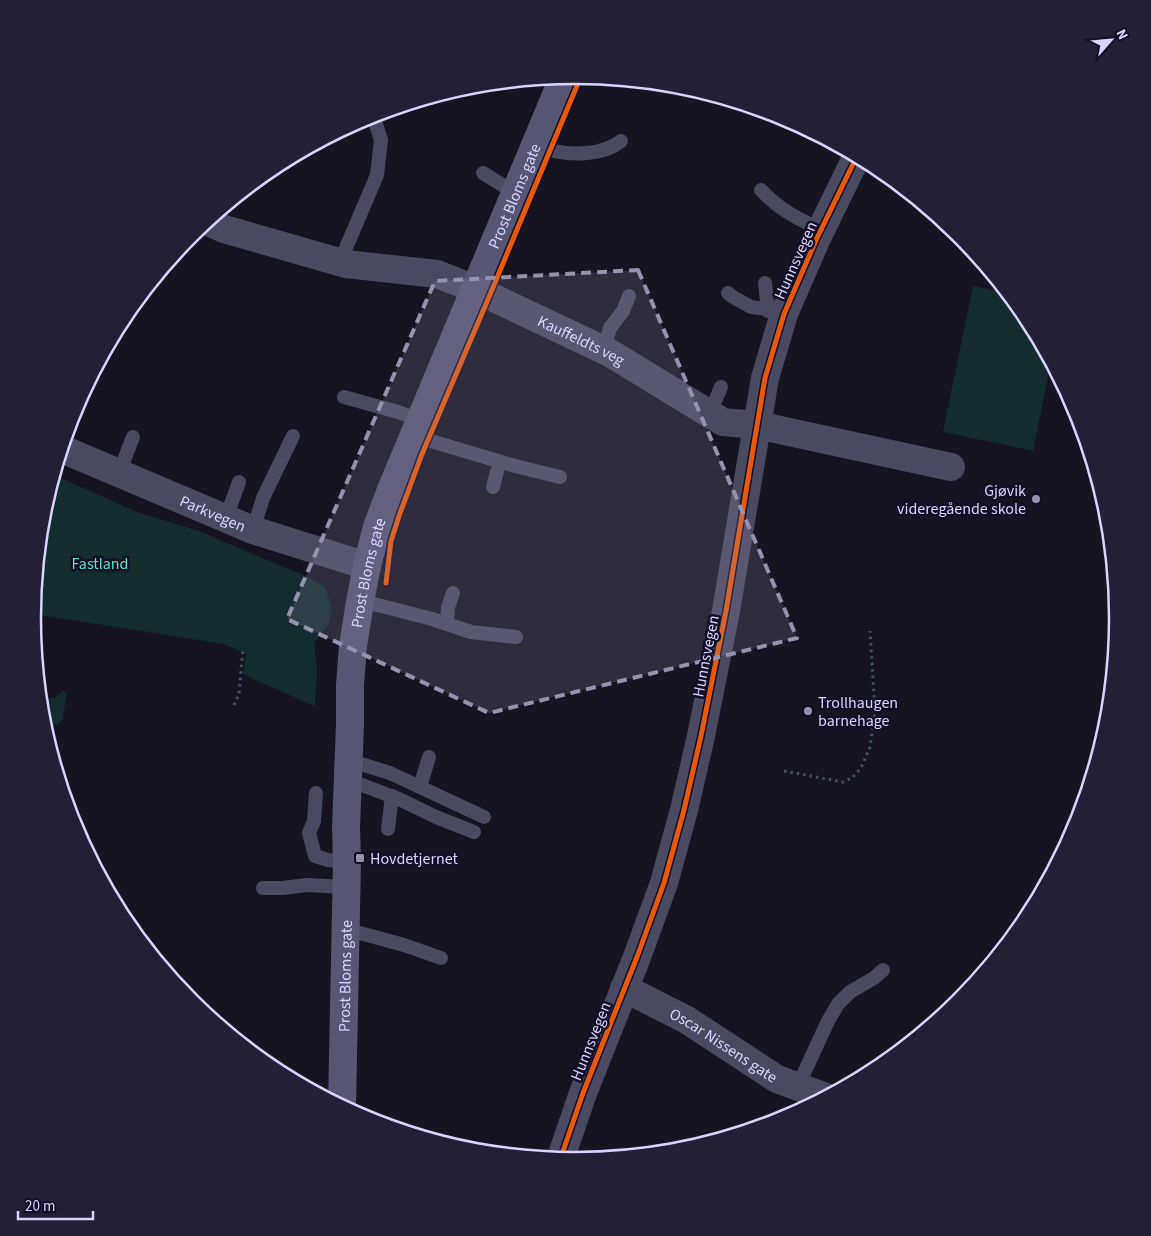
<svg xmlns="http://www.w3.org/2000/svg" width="1151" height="1236" viewBox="0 0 1151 1236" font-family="'Source Sans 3',sans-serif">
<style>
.green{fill:#132c2d}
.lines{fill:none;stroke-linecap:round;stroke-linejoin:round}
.path{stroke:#44505f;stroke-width:3;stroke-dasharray:2.5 4;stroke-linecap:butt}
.service{stroke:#4a4962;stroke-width:14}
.minor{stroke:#4a4962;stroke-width:28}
.secondary{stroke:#575674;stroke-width:28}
.cycleway-casing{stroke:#130f26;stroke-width:8}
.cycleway{stroke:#e8590c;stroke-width:5}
.marked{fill:#9591b1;fill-opacity:0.2;stroke:#9591b1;stroke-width:4;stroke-dasharray:10 6;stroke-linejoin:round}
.poi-dot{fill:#9591b1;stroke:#130f26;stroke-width:2}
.labels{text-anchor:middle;stroke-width:5;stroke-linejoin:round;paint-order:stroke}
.street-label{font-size:16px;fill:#d9d4ff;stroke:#130f26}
.poi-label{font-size:16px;fill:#d9d4ff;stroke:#130f26;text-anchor:start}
.park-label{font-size:16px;fill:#5fe0c0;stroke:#130f26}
.rim{fill:none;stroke:#d9d4ff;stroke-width:2.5}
</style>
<rect width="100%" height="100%" fill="#161421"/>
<g class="green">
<path d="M973 286 1008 293 1027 317 1051 362 1033 451 943 432Z"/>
<path d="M54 475 137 512 205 533 217 539 306 576 325 587 332 609 328 625 315 641V652L317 669 315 706 253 679 243 673 246 654 224 644 33 614 43 512Z"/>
<path d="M63 691 67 693 62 721 57 725 43 723 41 701 54 698Z"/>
</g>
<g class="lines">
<g class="path">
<path d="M234 705 239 694 243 648"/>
<path d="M48 741 49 742"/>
<path d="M784 771 843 782 852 778 861 768 870 747 875 712 870 631"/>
</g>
<g class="service">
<path d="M536 143C541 145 546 149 551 150 572 156 604 155 621 141"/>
<path d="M483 173 504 186 514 195"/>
<path d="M761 190C779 209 797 219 821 229"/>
<path d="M340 262 377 175 381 140 373 115"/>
<path d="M765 283 768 311"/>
<path d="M728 293 733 297 751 307 766 309 783 319"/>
<path d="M604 350 610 328 623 311 629 296"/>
<path d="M344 397 398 412 420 420"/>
<path d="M708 413 716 399 721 387"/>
<path d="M414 436 515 466 560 477"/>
<path d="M119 473 133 437"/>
<path d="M493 487 496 475 500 462"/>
<path d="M226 518 239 482"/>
<path d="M253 530 263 498 293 436"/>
<path d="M360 602 378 605 432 619 471 632 516 637"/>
<path d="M447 624 448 607 453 593"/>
<path d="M348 760 390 773 484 817"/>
<path d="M362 785 399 799 436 817 474 832"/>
<path d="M420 787 429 757"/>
<path d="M316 793 314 821 309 833 315 856 328 860 347 862"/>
<path d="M388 829 392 796"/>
<path d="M263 888H282L307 885 346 887"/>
<path d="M345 929 404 945 441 958"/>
<path d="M798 1086 828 1021 838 1004 850 992 874 978 883 970"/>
</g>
<g class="minor">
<path id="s1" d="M207 221 224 229 346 264 437 274 475 289 610 353 723 422 757 425 951 467"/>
<path id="s2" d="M62 449 253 530 367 566"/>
<path id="s3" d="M624 988 687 1020 777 1079 826 1097"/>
<path d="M560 1160 583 1093 637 957 664 883 684 810 701 736 726 611 765 378 784 314 817 238 857 156"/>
</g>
<path class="secondary" id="s4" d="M342 1106 347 862 346 827 350 725V685L353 646 360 602 367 566 377 527 391 490 564 76"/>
<g class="cycleway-casing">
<g id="cycleway">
<path d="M386 583 391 541 399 516 422 454 489 297 581 76"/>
<path d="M560 1160 583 1093 637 957 664 883 684 810 701 736 726 611 765 378 784 314 817 238 857 156"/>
</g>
</g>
<use href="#cycleway" class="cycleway"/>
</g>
<path class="marked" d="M638 270 797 638 489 713 287 619 435 281Z"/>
<g class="poi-dot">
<circle cx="1036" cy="499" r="5"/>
<circle cx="808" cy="711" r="5"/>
<rect x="355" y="853" width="10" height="10" rx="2.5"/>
</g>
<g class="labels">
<g class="street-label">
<text dy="6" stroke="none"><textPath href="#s4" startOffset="940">Prost Bloms gate</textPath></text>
<text transform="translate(795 260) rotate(-66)" y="6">Hunnsvegen</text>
<text dy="6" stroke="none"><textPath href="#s1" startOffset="396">Kauffeldts veg</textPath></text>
<text dy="6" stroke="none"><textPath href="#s2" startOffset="164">Parkvegen</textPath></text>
<text dy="6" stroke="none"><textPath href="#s4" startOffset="535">Prost Bloms gate</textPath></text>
<text transform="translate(705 656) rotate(-79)" y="6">Hunnsvegen</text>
<text dy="6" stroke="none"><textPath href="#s4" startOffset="130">Prost Bloms gate</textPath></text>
<text transform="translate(590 1041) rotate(-68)" y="6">Hunnsvegen</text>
<text dy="6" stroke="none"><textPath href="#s3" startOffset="115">Oscar Nissens gate</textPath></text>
</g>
<g class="poi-label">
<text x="1026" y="496" text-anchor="end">Gjøvik<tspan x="1026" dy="18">videregående skole</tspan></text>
<text x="818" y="708">Trollhaugen<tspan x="818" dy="18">barnehage</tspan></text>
<text x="370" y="864">Hovdetjernet</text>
</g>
<g class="park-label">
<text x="100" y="569">Fastland</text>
</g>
</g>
<path d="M0 0H1151V1236H0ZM41 618a534 534 0 1 1 1068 0a534 534 0 1 1-1068 0Z" fill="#231f37" fill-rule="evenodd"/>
<path class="rim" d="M41 618a534 534 0 1 1 1068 0a534 534 0 1 1-1068 0Z"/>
<g transform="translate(1111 40) rotate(63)" stroke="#130f26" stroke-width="4" paint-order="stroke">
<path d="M0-4L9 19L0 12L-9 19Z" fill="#d9d4ff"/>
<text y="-8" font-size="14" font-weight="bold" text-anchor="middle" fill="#d9d4ff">N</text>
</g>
<path d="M18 1211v8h75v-8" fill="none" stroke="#d9d4ff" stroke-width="2.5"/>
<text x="25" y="1211" font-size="15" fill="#d9d4ff" stroke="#130f26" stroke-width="4" paint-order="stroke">20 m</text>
</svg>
